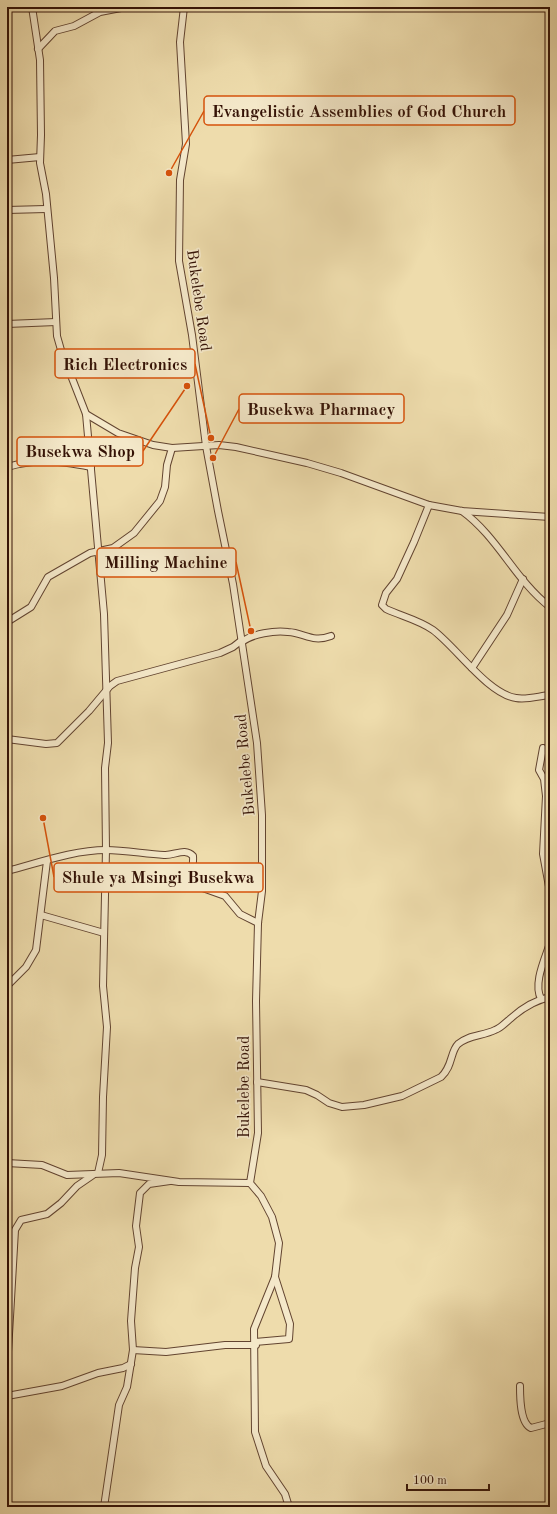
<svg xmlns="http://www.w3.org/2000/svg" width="557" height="1514" viewBox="0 0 557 1514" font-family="'Old Standard TT',serif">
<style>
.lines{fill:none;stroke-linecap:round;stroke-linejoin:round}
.street-casing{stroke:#624430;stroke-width:8}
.street{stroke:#f4e8c9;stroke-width:6}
.labels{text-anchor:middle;stroke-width:3.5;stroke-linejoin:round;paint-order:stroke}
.street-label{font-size:16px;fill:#341206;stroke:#f4e8c9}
.leader{fill:none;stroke:#d6520b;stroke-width:1.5}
.callout-dot{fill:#d6520b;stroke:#f4e8c9;stroke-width:1.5}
.callout{fill:#f4e8c9;stroke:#d6520b;stroke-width:1.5}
.callout-label{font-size:17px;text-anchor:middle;font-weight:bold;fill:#341206}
</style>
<rect width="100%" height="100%" fill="#eedcac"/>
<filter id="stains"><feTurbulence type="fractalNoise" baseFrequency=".005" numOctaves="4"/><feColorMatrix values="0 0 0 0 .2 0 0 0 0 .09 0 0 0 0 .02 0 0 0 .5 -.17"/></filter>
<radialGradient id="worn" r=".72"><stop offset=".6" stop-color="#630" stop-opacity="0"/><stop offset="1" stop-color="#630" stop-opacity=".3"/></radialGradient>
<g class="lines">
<g class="street-casing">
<g id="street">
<path d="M32 7 40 60 41 135 40 163 46 194 54 278 57 336 61 350 86 414 104 614 108 743 105 768 106 850 103 986 107 1027 103 1097 102 1155 98 1173"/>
<path d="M184 7 180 42 186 144 180 180 179 261 192 335 206 446 218 511 233 584 257 743 262 815V891L258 923 256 1001 258 1133 250 1183 261 1196 272 1217 279 1243 275 1277 254 1329 255 1432 266 1466 285 1494 289 1507"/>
<path d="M38 49 55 31 74 26 100 12 126 7"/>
<path d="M7 160 40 157"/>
<path d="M7 210 46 209"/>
<path d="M7 324 56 322"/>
<path d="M86 414 118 433 153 445 172 448 219 445 236 447 307 463 341 473 429 505 462 511 550 517"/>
<path d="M7 467C40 458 57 461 91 467"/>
<path d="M429 505 414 542 397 579 386 593 382 605 386 609C401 616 419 620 433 630 456 647 488 694 516 698 527 700 539 696 550 695"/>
<path d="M462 511C498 537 515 580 550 607"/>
<path d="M7 622 31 607 48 577 90 553 113 548 134 533 160 501 165 487 167 465 172 448"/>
<path d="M242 642C252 634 275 630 288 632 305 633 312 643 331 636"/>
<path d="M472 668 507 615 523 579"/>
<path d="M7 739 46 744 57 743 89 711 110 686 117 681 220 653 233 647 242 640"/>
<path d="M543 748 539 770 544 779 546 796 543 854 550 892"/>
<path d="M7 871C38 863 74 850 106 850 125 850 145 854 164 855 174 856 185 847 193 856 194 868 188 876 197 886L225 896 240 914 258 923"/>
<path d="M41 915 104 933"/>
<path d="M7 986 26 967 36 950 47 861"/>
<path d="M541 999C533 983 545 959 550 943"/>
<path d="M257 1082 306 1090 317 1095 329 1103 342 1107 364 1105 402 1096 441 1077C453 1066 450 1052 458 1044 468 1035 483 1036 495 1030 501 1028 505 1023 510 1019 521 1009 536 1000 550 997"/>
<path d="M7 1163 42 1165 67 1175 119 1173 179 1182 250 1183"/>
<path d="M255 1342 289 1339 290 1324 275 1277"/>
<path d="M133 1350 166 1352 225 1345H256"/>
<path d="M7 1369 15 1230 21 1220 47 1214 61 1203 77 1186 93 1175"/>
<path d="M520 1386C520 1397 520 1423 531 1428L550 1423"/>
<path d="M7 1396 62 1386 98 1373 123 1368 131 1364"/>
<path d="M104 1507 119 1405 127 1387 133 1350 131 1321 135 1268 139 1247 136 1226 140 1193 149 1184 170 1181"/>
</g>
</g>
<use href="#street" class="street"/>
</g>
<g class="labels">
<g class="street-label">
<text transform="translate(200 300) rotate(82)" y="6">Bukelebe Road</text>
<text transform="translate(244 765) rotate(-95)" y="6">Bukelebe Road</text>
<text transform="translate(243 1087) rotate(-90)" y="6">Bukelebe Road</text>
</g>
</g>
<path class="leader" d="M169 173L204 111M211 438L195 364M213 458L239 409M187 386L143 451M251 631L236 562M43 818L54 877"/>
<g class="callout-dot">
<circle cx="169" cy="173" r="4"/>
<circle cx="211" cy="438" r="4"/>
<circle cx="213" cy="458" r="4"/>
<circle cx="187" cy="386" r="4"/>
<circle cx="251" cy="631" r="4"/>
<circle cx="43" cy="818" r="4"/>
</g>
<g class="callout">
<rect x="204" y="96" width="311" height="29" rx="4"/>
<rect x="55" y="349" width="140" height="29" rx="4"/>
<rect x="239" y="394" width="165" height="29" rx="4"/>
<rect x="17" y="437" width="126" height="29" rx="4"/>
<rect x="97" y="548" width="139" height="29" rx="4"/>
<rect x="54" y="863" width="209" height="29" rx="4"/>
</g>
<g class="callout-label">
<text x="359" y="117">Evangelistic Assemblies of God Church</text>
<text x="125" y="370">Rich Electronics</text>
<text x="321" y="415">Busekwa Pharmacy</text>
<text x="80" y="457">Busekwa Shop</text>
<text x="166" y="568">Milling Machine</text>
<text x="158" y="883">Shule ya Msingi Busekwa</text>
</g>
<rect width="557" height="1514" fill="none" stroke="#eedcac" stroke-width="24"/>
<rect x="8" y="8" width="541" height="1498" fill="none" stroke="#341206" stroke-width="2"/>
<rect x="12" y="12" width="533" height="1490" fill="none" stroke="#341206"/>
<path d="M407 1484v6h82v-6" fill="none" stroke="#341206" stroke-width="2"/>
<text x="413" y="1484" font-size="12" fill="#341206" stroke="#f4e8c9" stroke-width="3" paint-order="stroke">100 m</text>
<rect width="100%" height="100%" filter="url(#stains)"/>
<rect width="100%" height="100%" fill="url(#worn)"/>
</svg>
